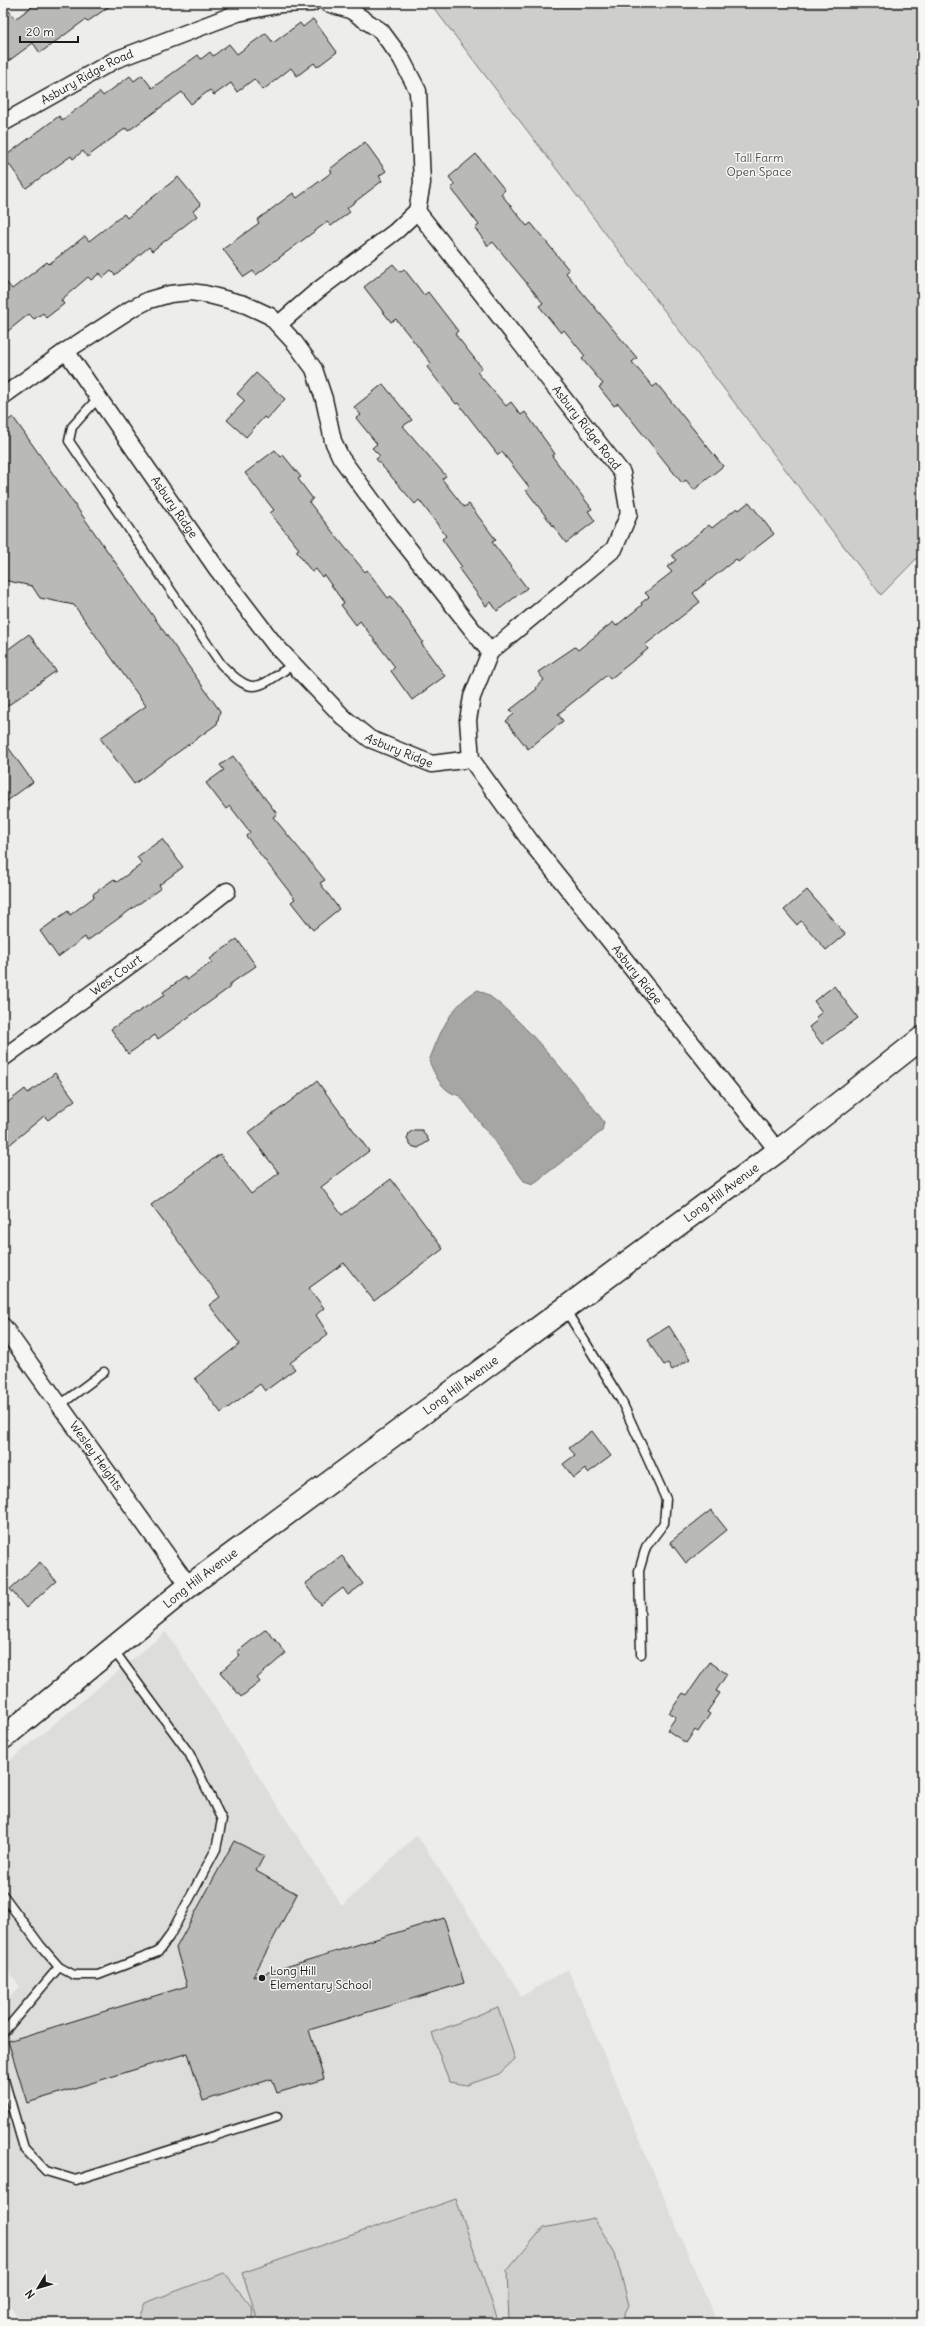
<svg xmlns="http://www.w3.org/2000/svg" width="925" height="2326" viewBox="0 0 925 2326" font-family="Delius,sans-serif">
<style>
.built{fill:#ddddda}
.green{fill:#cececb;stroke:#757574}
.water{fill:#a6a6a3;stroke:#6f6f6d}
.building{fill:#b9b9b6;stroke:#1c1c1c}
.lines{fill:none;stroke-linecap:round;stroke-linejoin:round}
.lane-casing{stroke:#1c1c1c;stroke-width:11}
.street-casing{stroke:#1c1c1c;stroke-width:19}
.secondary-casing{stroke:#1c1c1c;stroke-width:25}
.lane{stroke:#f6f6f2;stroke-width:8}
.street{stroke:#f6f6f2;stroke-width:16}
.secondary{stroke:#f6f6f2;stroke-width:22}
.poi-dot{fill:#1c1c1c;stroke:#f6f6f2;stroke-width:1.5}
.labels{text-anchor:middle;stroke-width:3;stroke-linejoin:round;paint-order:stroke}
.street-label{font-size:12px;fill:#1c1c1c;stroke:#f6f6f2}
.park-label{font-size:12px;fill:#515151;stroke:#f6f6f2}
.poi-label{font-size:12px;fill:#1c1c1c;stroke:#f6f6f2;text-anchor:start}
</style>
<rect width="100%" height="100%" fill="#edede9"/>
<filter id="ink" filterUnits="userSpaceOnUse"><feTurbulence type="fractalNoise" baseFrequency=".025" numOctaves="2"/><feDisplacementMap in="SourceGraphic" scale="8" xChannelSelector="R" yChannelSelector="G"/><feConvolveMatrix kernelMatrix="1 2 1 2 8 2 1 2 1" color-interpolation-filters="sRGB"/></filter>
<g filter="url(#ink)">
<path class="built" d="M166 1632 342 1906 417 1835 522 1996 568 1969 717 2323H21L3 2295V2003L20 1987 3 1962V1766Z"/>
<g class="green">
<path d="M430 3H922V553L881 595Z"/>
<path d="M498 2007 515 2059 499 2074 467 2085 449 2082 432 2033Z"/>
<path d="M456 2199 499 2323H259L242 2273Z"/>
<path d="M594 2218 615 2253 629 2305 620 2323H509L507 2271 543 2228Z"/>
<path d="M224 2273 252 2307 254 2323H137L145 2303Z"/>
</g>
<path class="water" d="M478 990C508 1000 583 1093 604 1122L602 1131 533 1184 524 1181 460 1096C442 1092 436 1077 429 1061 440 1033 450 1005 478 990Z"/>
<g class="building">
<path d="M3 3 15 19 37 3H114L87 22 85 20 40 53 33 43 3 65Z"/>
<path d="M313 19 337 52 317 67 314 63 297 76 291 68 263 90 254 79 237 92 231 83 214 95 210 90 191 104 182 92 128 131 126 128 87 157 83 151 73 159 71 156 26 188 4 157 59 116 62 120 100 92 103 96 130 76 134 81 142 75 152 88 198 55 201 59 210 52 213 56 229 44 237 54 266 33 273 43 300 23 303 27Z"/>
<path d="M365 142 386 171 379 176 382 181 347 208 350 212 331 226 327 222 256 275 253 271 244 277 223 249 259 223 257 220 293 193 297 198 332 172 330 169Z"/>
<path d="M476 154 505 190 501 194 527 226 531 223 569 270 566 273 637 358 632 362 653 387 657 384 723 466 694 490 686 480 682 483 618 403 614 406 599 387 603 384 582 359 585 356 564 330 561 333 539 306 543 303 493 242 488 246 475 228 479 225 451 188 455 185 449 177Z"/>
<path d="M178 177 201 205 193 211 197 216 152 251 149 247 115 275 111 271 103 278 100 273 91 280 88 277 61 300 64 304 46 318 43 313 34 319 29 314 3 335V278L12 289 47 262 49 264 85 236 89 241 124 214 127 218Z"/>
<path d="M393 264 400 272 404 269 424 295 428 292 458 331 455 334 482 368 477 372 506 406 511 402 521 415 525 412 555 454 552 456 592 509 588 511 595 521 566 543 526 490 529 487 502 452 498 455 458 403 456 404 427 367 431 363 396 319 391 322 364 287Z"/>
<path d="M256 373 285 399 267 419 264 417 246 437 227 420 245 401 237 394Z"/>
<path d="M383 384 412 420 403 426 446 476 442 479 464 507 469 504 496 540 492 542 527 588 497 611 491 602 486 606 459 569 462 567 442 539 446 536 426 509 419 500 415 504 376 459 380 456 372 448 377 444 356 418 361 415 354 407Z"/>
<path d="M13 417 220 711 217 724 134 784 100 738 146 706 74 605 40 598 32 586 3 580V424Z"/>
<path d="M275 450 281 457 283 455 301 477 298 479 313 499 309 502 335 535 365 572 367 570 388 598 391 596 423 642 421 643 445 676 412 700 391 671 395 667 360 621 356 625 341 605 344 603 324 575 322 577 316 569 312 572 296 551 299 549 270 513 274 510 245 473Z"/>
<path d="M749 502 774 534 738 562 736 559 693 593 700 602 645 645 648 649 610 679 607 675 558 714 563 721 528 749 506 721 514 714 510 710 537 689 536 687 544 680 538 672 575 647 578 650 613 622 616 626 642 605 641 603 649 597 645 593 672 572 667 567 676 560 672 555 709 525 712 528 737 508 739 510Z"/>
<path d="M29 634 56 671 3 709V653Z"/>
<path d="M3 740 33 782 3 804Z"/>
<path d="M233 756 277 814 273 817 325 880 320 883 339 909 313 930 291 902 295 899 246 836 250 832 230 806 226 809 206 783 224 770 220 765Z"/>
<path d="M162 839 183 867 159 885 161 888 87 941 85 937 58 957 40 931 68 911 70 915 94 897 93 894 114 879 117 882 142 864 137 857Z"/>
<path d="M807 890 845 934 826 950 801 921 797 925 784 910Z"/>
<path d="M237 939 256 966 230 984 229 988 158 1039 155 1035 128 1054 111 1029 165 995 163 992 185 977 187 980 212 962 210 959Z"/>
<path d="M834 986 858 1018 822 1044 809 1027 818 1020 816 1017 822 1012 814 1001Z"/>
<path d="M55 1073 75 1100 48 1120 44 1116 3 1150V1106L25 1089 28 1093Z"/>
<path d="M317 1081 369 1151 321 1187 342 1215 391 1179 443 1249 374 1301 344 1263 309 1288 324 1308 316 1315 328 1334 290 1363 295 1369 265 1391 260 1384 221 1413 195 1378 240 1344 209 1305 220 1297 151 1205 220 1154 251 1194 279 1173 248 1133Z"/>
<path d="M414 1130H422L429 1141 418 1148 411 1146 407 1139 409 1133Z"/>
<path d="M669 1326 690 1359 672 1370 668 1363 664 1365 647 1340Z"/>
<path d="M592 1431 611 1456 588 1473 585 1469 574 1478 563 1464 575 1455 569 1448Z"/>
<path d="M711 1510 727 1530 686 1563 670 1542Z"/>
<path d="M342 1556 363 1584 348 1595 343 1588 321 1605 305 1584Z"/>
<path d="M40 1562 56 1581 26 1608 10 1589Z"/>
<path d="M266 1629 286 1653 257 1678 260 1682 241 1697 220 1672 240 1655 237 1652Z"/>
<path d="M710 1662 727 1674 716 1691 720 1693 707 1712 710 1714 698 1732 695 1730 686 1743 667 1730 676 1717 669 1713 683 1693 687 1695Z"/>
<path d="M234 1841 264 1856 256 1871 297 1894 253 1977 444 1918 464 1983 309 2030 324 2079 277 2093 272 2079 203 2101 188 2053 27 2103 8 2041 187 1986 176 1948Z"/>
</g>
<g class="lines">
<g class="lane-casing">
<g id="lane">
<path d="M98 398 72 427 69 441 221 664C254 699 258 687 294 664"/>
<path d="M565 1309 621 1400 666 1499 664 1523 646 1547 639 1571 641 1654"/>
<path d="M60 1405 104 1372"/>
<path d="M3 1895 40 1945 59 1967 74 1975H98L158 1952 169 1937 216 1849 222 1820 189 1753 112 1648"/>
<path d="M3 2033 59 1967"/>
<path d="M3 2076 24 2148 46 2171 76 2180 277 2116"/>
</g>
</g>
<g class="street-casing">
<g id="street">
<path id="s1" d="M3 123 115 60 238 13 281 4 312 3"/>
<path id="s2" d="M417 211 622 473 629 514 614 549 490 652 472 697 468 720 471 759"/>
<path d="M279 324 317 291 396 231 417 211 422 183 418 91 401 58 381 31 350 10 327 3"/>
<path id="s3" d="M66 351 217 569 275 645 343 717 370 739 432 764 471 759 533 845 778 1151"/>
<path d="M3 396 66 351 131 309 149 300 170 294 190 292 205 294 244 304 270 316 295 343 314 369 324 399 333 441 341 458 390 525 490 652"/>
<path id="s4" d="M3 1058 171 935 227 891"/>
<path id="s5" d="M3 1326 189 1586"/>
</g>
</g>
<g class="secondary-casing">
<g id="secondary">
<path id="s6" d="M3 1738 189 1586 778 1151 922 1038"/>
</g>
</g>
<use href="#lane" class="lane"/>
<use href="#street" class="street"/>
<use href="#secondary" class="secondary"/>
</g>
</g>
<circle class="poi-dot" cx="262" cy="1978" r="4"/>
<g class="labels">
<g class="street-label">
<text dy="4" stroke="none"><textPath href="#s1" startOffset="96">Asbury Ridge Road</textPath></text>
<text dy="4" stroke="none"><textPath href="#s2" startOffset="275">Asbury Ridge Road</textPath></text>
<text dy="4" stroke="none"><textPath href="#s3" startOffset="190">Asbury Ridge</textPath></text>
<text dy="4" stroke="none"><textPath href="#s3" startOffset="526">Asbury Ridge</textPath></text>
<text dy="4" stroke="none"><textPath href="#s3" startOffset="873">Asbury Ridge</textPath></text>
<text dy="4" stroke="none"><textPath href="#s4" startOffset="140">West Court</textPath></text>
<text dy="4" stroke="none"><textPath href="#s6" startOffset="902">Long Hill Avenue</textPath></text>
<text dy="4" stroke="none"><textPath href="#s6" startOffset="578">Long Hill Avenue</textPath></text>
<text dy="4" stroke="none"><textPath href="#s5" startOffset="160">Wesley Heights</textPath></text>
<text dy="4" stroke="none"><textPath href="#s6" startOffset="254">Long Hill Avenue</textPath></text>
</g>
<g class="park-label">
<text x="759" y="162">Tall Farm<tspan x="759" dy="14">Open Space</tspan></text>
</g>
<g class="poi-label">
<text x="270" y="1975">Long Hill<tspan x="270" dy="14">Elementary School</tspan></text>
</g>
</g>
<rect width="925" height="2326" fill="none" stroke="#f6f6f2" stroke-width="16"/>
<rect x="8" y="8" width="909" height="2310" fill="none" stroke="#1c1c1c" stroke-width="1.5" filter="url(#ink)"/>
<g transform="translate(38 2288) rotate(232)" stroke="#f6f6f2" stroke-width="3" paint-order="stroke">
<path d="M0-3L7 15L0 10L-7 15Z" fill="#1c1c1c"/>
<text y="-6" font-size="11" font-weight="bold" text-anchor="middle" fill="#1c1c1c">N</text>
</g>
<path d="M20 36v6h58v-6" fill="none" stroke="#1c1c1c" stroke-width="2"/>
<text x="26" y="36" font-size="12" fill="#1c1c1c" stroke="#f6f6f2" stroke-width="3" paint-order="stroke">20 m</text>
</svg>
